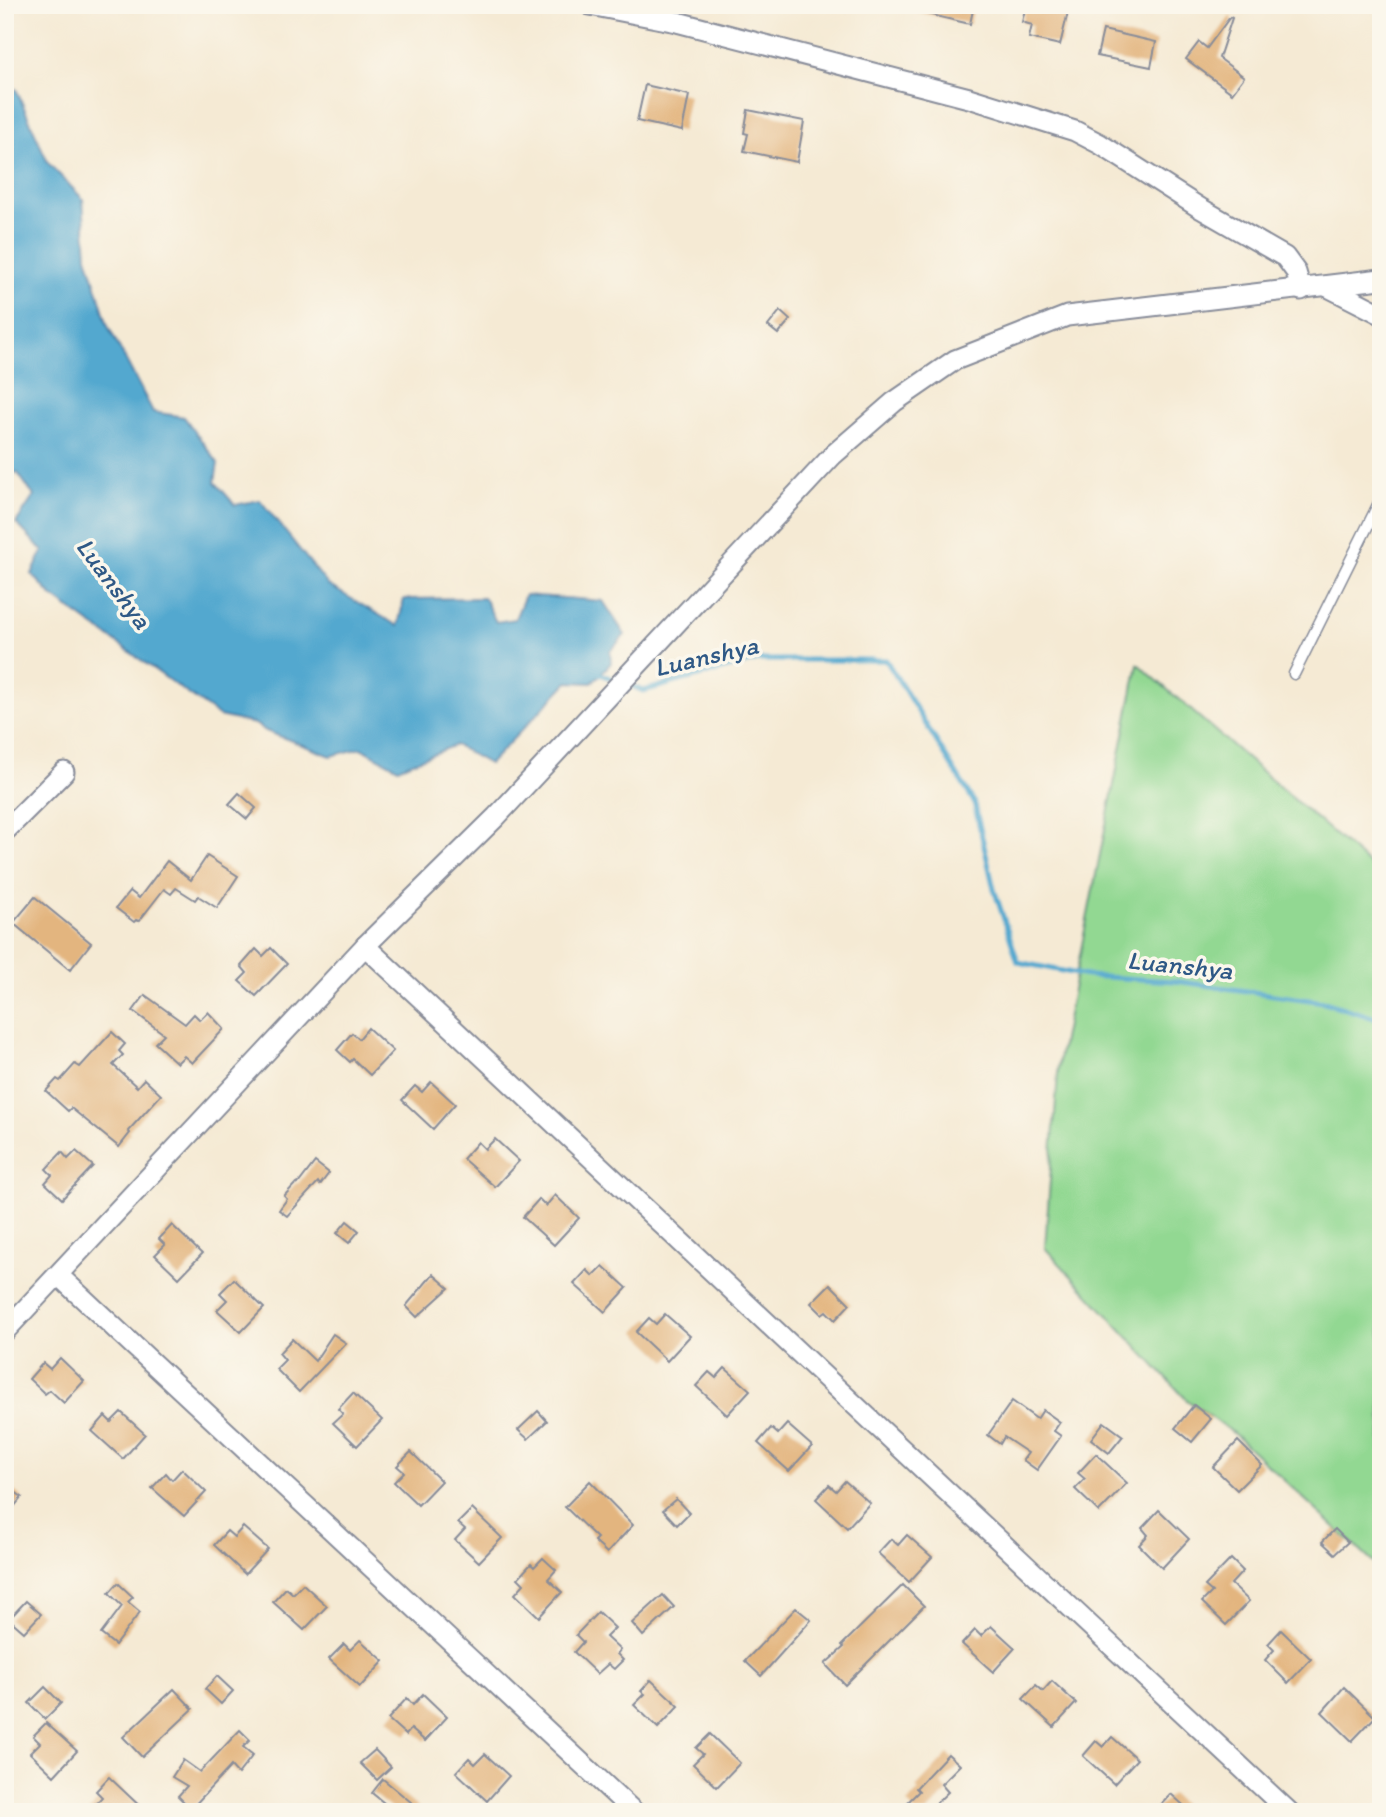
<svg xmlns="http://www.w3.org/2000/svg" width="1386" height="1817" viewBox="0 0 1386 1817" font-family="Itim,sans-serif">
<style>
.green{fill:#92d892;stroke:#568478;stroke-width:2}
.water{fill:#53a8cf;stroke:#376c96;stroke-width:2}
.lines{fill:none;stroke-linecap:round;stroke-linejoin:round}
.stream{stroke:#53a8cf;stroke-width:5}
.building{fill:#e3b57f}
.lane-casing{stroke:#888c99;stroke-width:13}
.street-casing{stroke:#888c99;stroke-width:23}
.lane{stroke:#fff;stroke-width:10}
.street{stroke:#fff;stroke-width:19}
.labels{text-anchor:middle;stroke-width:7;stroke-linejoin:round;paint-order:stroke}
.water-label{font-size:26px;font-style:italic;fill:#2f5986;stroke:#fbf7ec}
</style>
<rect width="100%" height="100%" fill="#fbf7ec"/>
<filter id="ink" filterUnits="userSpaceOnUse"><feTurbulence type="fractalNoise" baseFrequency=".0143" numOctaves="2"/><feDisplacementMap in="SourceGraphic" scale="14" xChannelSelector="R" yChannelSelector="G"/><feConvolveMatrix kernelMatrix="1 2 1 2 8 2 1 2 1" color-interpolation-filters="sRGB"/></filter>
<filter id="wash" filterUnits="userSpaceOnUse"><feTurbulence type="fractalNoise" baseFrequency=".00686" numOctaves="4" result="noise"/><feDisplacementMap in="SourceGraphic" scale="28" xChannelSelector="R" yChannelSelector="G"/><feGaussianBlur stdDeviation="1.57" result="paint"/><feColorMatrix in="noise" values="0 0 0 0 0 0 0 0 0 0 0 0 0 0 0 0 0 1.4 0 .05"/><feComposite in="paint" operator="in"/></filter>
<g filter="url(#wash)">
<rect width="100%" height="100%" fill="#f5ead4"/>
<path class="green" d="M1138 664 1381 875V1570L1232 1432 1187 1400 1045 1248 1059 1060Z"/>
<path class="water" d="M5 89H16L48 163 83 199 87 256 108 326 153 412 184 417 218 463 215 482 235 505 260 500 328 585 398 626 404 599 484 598 496 622 515 619 525 595 603 601 625 635 610 651 611 663 592 683 568 682 489 764 455 745 398 768 361 748 331 756 266 731 255 724 219 716 52 596 32 574 43 551 16 523 34 496 17 472 5 479Z"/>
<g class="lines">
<g class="stream">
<path d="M594 671 617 681"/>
<path d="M627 684 643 691 758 660H886L974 802 994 889 1018 962 1087 976 1175 981 1324 1002 1381 1020"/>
</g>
</g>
<g id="blocks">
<g class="building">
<path d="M915 5H974L970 24 914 11Z"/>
<path d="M1026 5H1037L1068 12 1060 45 1029 38 1032 25 1022 22Z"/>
<path d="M1230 17 1232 18 1219 58 1244 77 1232 93 1186 59 1199 42 1207 48Z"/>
<path d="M1103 30 1156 42 1151 67 1097 56Z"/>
<path d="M645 85 689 95 682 131 637 121Z"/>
<path d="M748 110 804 121 797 162 744 151 748 134 744 133Z"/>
<path d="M780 311 790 320 778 334 768 326Z"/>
<path d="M239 793 256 808 247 819 229 804Z"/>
<path d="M207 856 238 876 217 908 198 896 195 900 176 888 171 894 164 889 139 921 136 920 134 922 116 908 130 891 139 898 167 861 191 880Z"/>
<path d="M35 897 91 943 70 970 13 923Z"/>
<path d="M271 948 287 964 256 996 239 981 247 973 241 966 256 949 263 956Z"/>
<path d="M145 995 185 1024 194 1014 200 1020 208 1012 224 1029 192 1063 184 1056 177 1063 155 1043 164 1034 133 1011Z"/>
<path d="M368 1028 393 1051 370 1075 353 1059 350 1062 337 1050 352 1033 359 1039Z"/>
<path d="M112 1032 125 1044 119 1051 123 1055 113 1065 137 1087 144 1079 161 1095 128 1131 130 1133 119 1147 71 1108 68 1111 46 1091 57 1079 60 1081 75 1064 80 1067Z"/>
<path d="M431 1082 455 1104 433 1129 402 1100 415 1086 422 1092Z"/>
<path d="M495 1139 519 1161 495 1187 463 1159 478 1142 485 1149Z"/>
<path d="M76 1151 93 1166 62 1199 45 1183 52 1175 46 1169 62 1152 68 1159Z"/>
<path d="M315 1162 329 1173 320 1185 318 1182 287 1216 279 1210 287 1199 284 1196 296 1183 298 1184Z"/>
<path d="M555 1195 579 1218 554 1245 523 1217 539 1199 546 1206Z"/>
<path d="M347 1221 359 1231 349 1243 337 1233Z"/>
<path d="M172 1225 202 1254 179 1278 155 1255 165 1245 159 1239Z"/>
<path d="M603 1266 627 1288 605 1312 574 1284 587 1270 593 1276Z"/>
<path d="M433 1274 449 1288 417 1317 406 1306Z"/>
<path d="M234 1279 264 1308 241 1332 217 1310 227 1300 220 1293Z"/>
<path d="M830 1284 850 1304 835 1320 826 1311 822 1314 811 1303Z"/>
<path d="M665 1314 690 1336 667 1361 636 1332 649 1318 656 1324Z"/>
<path d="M333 1334 346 1343 299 1392 276 1369 285 1360 279 1353 292 1339 315 1361Z"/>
<path d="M60 1358 84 1381 64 1403 50 1390 45 1394 29 1379 43 1363 50 1369Z"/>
<path d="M725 1368 750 1390 727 1415 696 1386 709 1372 716 1378Z"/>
<path d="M353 1393 382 1420 357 1446 333 1423 343 1414 338 1409Z"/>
<path d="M1012 1401 1037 1419 1043 1410 1060 1422 1054 1431 1061 1436 1037 1470 1023 1460 1028 1453 1004 1437 1000 1444 988 1435Z"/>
<path d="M1194 1405 1211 1419 1192 1442 1175 1428Z"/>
<path d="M538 1411 547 1421 528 1439 518 1430Z"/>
<path d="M121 1412 145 1434 123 1459 92 1431 105 1416 111 1422Z"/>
<path d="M1104 1422 1123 1436 1109 1453 1091 1439Z"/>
<path d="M787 1424 812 1446 789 1471 758 1443 771 1428 778 1434Z"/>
<path d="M1238 1441 1262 1465 1237 1490 1213 1467Z"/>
<path d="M411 1452 441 1481 418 1505 394 1482 404 1472 397 1466Z"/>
<path d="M1096 1454 1127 1483 1099 1512 1075 1489 1085 1479 1078 1473Z"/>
<path d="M182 1469 206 1492 184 1516 152 1488 166 1473 172 1480Z"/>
<path d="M590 1481 633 1525 607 1553 594 1541 597 1538 565 1507Z"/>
<path d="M845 1481 870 1503 847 1528 816 1499 829 1485 836 1491Z"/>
<path d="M5 1485 22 1497 5 1518Z"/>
<path d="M676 1499 689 1513 677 1525 663 1510Z"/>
<path d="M472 1509 502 1538 479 1562 455 1540 465 1529 458 1523Z"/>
<path d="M1159 1510 1189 1539 1162 1568 1139 1545 1148 1535 1142 1528Z"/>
<path d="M243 1527 268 1549 245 1574 214 1545 227 1531 234 1537Z"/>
<path d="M1335 1529 1348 1542 1335 1554 1322 1542Z"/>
<path d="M907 1535 932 1557 909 1582 878 1553 891 1539 898 1545Z"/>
<path d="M543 1558 556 1570 548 1579 562 1592 539 1617 515 1594 524 1584 518 1578 531 1564 534 1567Z"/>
<path d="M1231 1559 1243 1571 1231 1584 1249 1601 1226 1625 1202 1602 1212 1592 1205 1586Z"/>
<path d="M118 1583 133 1597 128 1602 140 1612 115 1645 101 1634 122 1606 109 1593Z"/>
<path d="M303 1584 327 1606 304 1630 273 1602 286 1588 293 1594Z"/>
<path d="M903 1585 924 1606 845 1685 825 1664 844 1647 842 1645Z"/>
<path d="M663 1595 674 1607 643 1636 632 1623Z"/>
<path d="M26 1601 41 1614 24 1632 9 1619Z"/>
<path d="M796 1608 811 1620 761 1676 745 1661Z"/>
<path d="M598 1612 615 1628 606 1637 620 1650 617 1654 623 1660 614 1669 608 1664 597 1674 574 1652 583 1642 576 1635Z"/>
<path d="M991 1626 1015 1648 993 1672 962 1644 975 1630 981 1636Z"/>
<path d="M1281 1630 1311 1659 1288 1683 1265 1660 1274 1650 1268 1644Z"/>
<path d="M360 1640 384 1661 360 1687 329 1659 344 1644 350 1650Z"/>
<path d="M217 1676 233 1691 221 1704 205 1689Z"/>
<path d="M651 1680 679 1706 658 1728 634 1705 645 1694 641 1691Z"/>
<path d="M1052 1681 1076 1703 1054 1727 1023 1699 1036 1685 1043 1691Z"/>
<path d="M45 1687 61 1703 45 1719 29 1703Z"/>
<path d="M1344 1687 1375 1717 1352 1741 1322 1712Z"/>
<path d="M174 1689 193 1709 142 1757 123 1737Z"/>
<path d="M423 1694 447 1717 425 1741 411 1729 406 1735 388 1719 407 1698 413 1705Z"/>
<path d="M46 1723 77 1751 54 1776 30 1753 40 1743 33 1736Z"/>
<path d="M240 1730 250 1740 243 1747 253 1755 238 1774 231 1766 191 1809 178 1796 187 1786 172 1777 183 1760 200 1772Z"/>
<path d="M710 1734 740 1763 717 1787 693 1764 703 1754 696 1748Z"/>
<path d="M1112 1737 1137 1759 1114 1784 1083 1756 1096 1741 1103 1747Z"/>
<path d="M375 1750 391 1767 377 1780 360 1763Z"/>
<path d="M485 1754 509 1776 487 1801 456 1772 469 1758 475 1764Z"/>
<path d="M948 1754 960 1765 941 1784 948 1792 927 1812H915L907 1803 919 1791 916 1788Z"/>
<path d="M109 1777 146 1812H88L102 1797 96 1791Z"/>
<path d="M383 1779 423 1812H395L372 1793Z"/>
<path d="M1171 1794 1191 1812H1154Z"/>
</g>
</g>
</g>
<g filter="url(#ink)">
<use href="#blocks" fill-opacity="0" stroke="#888c99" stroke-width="2"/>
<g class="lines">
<g class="lane-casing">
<path id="lane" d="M1294 674 1381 499"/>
</g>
<g class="street-casing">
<g id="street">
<path d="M590 5 677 22 969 98 1075 131 1100 144 1200 208 1285 257 1296 272 1301 290"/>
<path d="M1328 287 1381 314"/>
<path d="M5 831 64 772"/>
<path d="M365 946 1289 1812"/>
<path d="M58 1275 634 1812"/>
<path d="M5 1331 365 946 496 817 833 455 894 402 955 360 1067 316 1381 279"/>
</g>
</g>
<use href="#lane" class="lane"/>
<use href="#street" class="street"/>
</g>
</g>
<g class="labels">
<g class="water-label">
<text transform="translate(114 583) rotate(53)" y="9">Luanshya</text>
<text transform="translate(706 656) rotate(-13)" y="9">Luanshya</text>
<text transform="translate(1180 965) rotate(6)" y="9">Luanshya</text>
</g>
</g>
<rect width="1386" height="1817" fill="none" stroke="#fbf7ec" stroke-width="28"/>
</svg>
